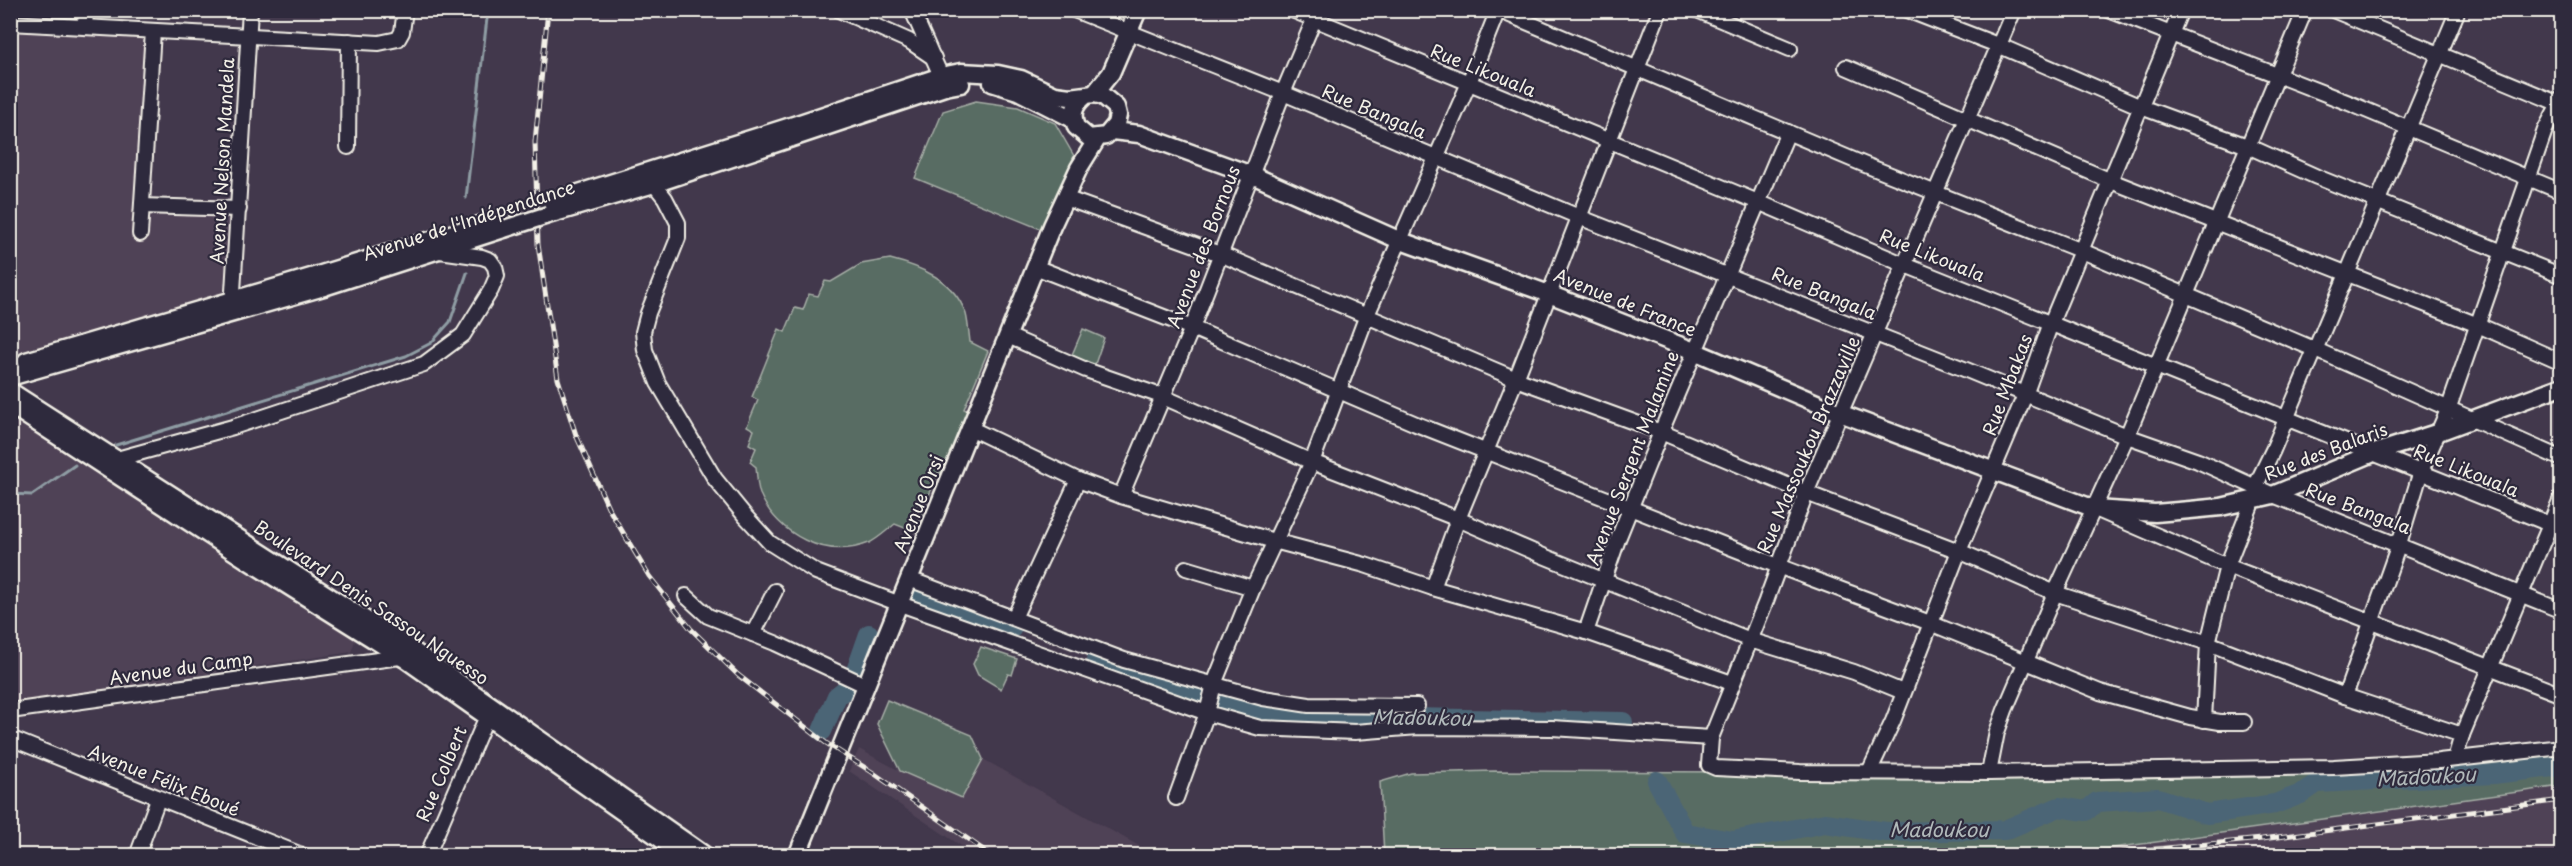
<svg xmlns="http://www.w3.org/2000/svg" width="2572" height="866" viewBox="0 0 2572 866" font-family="'Playpen Sans',sans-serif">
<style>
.built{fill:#504256}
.green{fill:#596c64;stroke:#a6aea6;stroke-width:1.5}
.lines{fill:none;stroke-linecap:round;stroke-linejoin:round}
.stream{stroke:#8f9da4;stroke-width:3}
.river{stroke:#4c6576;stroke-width:20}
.minor-casing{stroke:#f4f1e8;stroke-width:18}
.major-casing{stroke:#f4f1e8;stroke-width:21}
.minor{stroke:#2f2a3d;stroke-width:14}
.major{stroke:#2f2a3d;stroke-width:16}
.rail-casing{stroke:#f4f1e8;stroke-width:5}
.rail{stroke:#2f2a3d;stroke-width:3;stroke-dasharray:9;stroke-linecap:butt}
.major-bridge-casing{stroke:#f4f1e8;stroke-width:21;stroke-linecap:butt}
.major-bridge{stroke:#2f2a3d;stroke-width:16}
.labels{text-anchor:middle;stroke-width:4.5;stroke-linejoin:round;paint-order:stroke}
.street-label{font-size:18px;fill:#f4f1e8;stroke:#2f2a3d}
.water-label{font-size:20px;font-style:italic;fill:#b1b9ba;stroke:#2f2a3d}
</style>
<rect width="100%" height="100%" fill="#42384c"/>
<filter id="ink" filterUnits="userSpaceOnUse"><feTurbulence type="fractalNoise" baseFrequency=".0167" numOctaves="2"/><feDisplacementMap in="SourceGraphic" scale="12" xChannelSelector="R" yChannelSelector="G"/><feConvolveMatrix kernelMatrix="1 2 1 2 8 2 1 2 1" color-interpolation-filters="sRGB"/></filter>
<g filter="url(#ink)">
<g class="built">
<path d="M10 27 147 35 137 208 230 216 223 295 11 355Z"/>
<path d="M11 415 356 638 351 652 11 703Z"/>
<path d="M859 749 900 771 962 798 983 759 1155 855H975L849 771Z"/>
<path d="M2561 786V855L2287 856 2256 850 2172 856H1753Z"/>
</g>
<g class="green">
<path d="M976 101 1018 107 1055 123 1074 156 1043 230 915 178 943 111Z"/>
<path d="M890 259C922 267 954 280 966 314 968 322 969 333 970 342L988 351 964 409 970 412 945 474 938 472 915 532 895 524C887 530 878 539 869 543 826 560 778 535 760 494 757 486 757 475 756 467L750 462 756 448 749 444 754 430 747 426 758 400 752 397 779 329 785 332 795 308 803 310 809 294 818 296 825 281 831 282 861 264Z"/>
<path d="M1083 329 1104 338 1094 367 1071 357Z"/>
<path d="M981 647 1017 659 1012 675 1008 674 1001 689 978 675 973 664Z"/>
<path d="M887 700 972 735 983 759 962 798 900 771 877 724Z"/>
<path d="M2562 747 2561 786 2084 852 2024 853 1384 855 1380 782 1411 773 1494 771 1989 773 2280 769Z"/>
</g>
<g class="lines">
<g class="stream">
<path d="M466 198 488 10"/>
<path d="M116 445 406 356 431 343 450 322 467 273"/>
<path d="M10 494 32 495 75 465"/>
</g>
<g class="river">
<path d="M921 598 1012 628"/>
<path d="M1096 660 1200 697"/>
<path d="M856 671 869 634"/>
<path d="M1221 704 1302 716 1623 722"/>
<path d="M822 731 837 696 851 685"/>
<path d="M1657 781 1685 833 1733 841 1825 823 1886 832 2005 830 2059 807 2086 811 2097 802 2158 798 2207 814 2275 804 2301 794 2317 783 2494 774 2562 766"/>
</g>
<g class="minor-casing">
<g id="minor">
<path d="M839 10 909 41 934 58"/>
<path d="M912 10 945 85"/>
<path d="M1074 10 1283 93 1579 217 1964 369 2127 436 2198 461 2273 495 2562 611"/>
<path d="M1292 10 1758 202 1905 265 2562 529"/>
<path d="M1498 10 1863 164 2082 251 2314 349 2562 459"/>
<path d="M1697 10 1790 49"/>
<path d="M1907 10 2000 46 2141 107 2250 147 2317 177 2562 276"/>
<path d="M2014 10 1806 493 1766 601 1711 738 1709 765 1716 768 1800 772 1989 773 2334 767 2439 761 2562 747"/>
<path d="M2109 10 2349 103 2562 192"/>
<path d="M2333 10 2562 105"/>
<path d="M2561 10 2562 11"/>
<path d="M10 23 379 43 398 39 402 32 405 10"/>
<path d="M85 27 86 10"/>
<path d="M1846 67 2111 181 2478 325 2562 362"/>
<path d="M348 147 349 41"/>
<path d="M654 184 665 198 678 223V238L648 313 643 332 645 350 658 383 715 479 746 517 770 543 816 572 900 604 1207 713 1260 728 1355 732 1418 727 1552 728 1711 738"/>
<path d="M1065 198 1220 254 1516 379 1661 432 1806 493 1959 551 2055 593 2208 643 2345 696 2462 735 2455 759"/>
<path d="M142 206 239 209"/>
<path d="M140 234 153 31"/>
<path d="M1035 267 1192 328 1416 424 1778 566 1930 623 2100 692 2190 717 2220 722H2244"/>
<path d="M232 308 250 10"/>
<path d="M1008 336 1086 370 1161 396 1312 462 1458 519 1541 555 1750 640 1854 672 1903 692"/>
<path d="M970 428 1078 480 1121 496 1274 541 1365 565 1433 588 1586 632 1732 683"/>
<path d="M117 459 233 427 424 364 463 335 491 290 497 276 495 267 490 260 482 257 440 251"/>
<path d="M2255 487 2273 450 2458 10"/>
<path d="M1121 496 1192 328 1283 93 1318 10"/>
<path d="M2100 511 2227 566 2562 695"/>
<path d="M1186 568 1253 588"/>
<path d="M909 579 1124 660 1263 698 1309 705 1417 706"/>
<path d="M1433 588 1458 519 1516 379 1660 10"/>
<path d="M686 596 708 616 775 643 867 686"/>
<path d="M1014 618 1078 480"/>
<path d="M1586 632 1618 539 1661 432 1788 132"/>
<path d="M753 634 775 591"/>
<path d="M2345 696 2399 544 2421 471 2448 410 2545 130 2562 98"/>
<path d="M10 711 407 656"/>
<path d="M2204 720 2208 643 2227 566 2253 500"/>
<path d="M2462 735 2562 496"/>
<path d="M10 738 304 856"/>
<path d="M1869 772 1893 721 1959 551 2025 395 2051 323 2181 10"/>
<path d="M1989 773 1997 732 2005 710 2055 593 2127 436 2305 10"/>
<path d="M1176 798 1207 713 1214 684 1253 588 1312 462 1367 315 1468 85 1498 10"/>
<path d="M137 856 158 799"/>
<path d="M427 856 490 709"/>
</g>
</g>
<g class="major-casing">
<g id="major">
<path d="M992 83 1018 91 1073 119"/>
<path d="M1094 94 1111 73 1138 10"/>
<path d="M1112 131 1139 134 1252 175 1401 241 1549 294 1694 351 1840 413 2095 509 2155 513 2190 510 2221 507 2273 495 2371 454 2436 433 2562 386"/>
<path d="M544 204 785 128 941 76 961 72 998 74 1021 79 1055 95 1070 97 1094 94 1103 96 1116 107 1118 115 1116 124 1106 136 1089 138 1076 127C1071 114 1074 105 1085 96"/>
<path d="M548 215 654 184 945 87 961 84"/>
<path d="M26 361 318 275 502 218"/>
<path d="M10 377 324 287 504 229"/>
<path d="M10 391 408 647 706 856"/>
<path d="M10 405 247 560 405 659 685 856"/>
<path d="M797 856 1052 226 1079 168 1097 139"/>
</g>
</g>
<use href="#minor" class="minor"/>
<use href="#major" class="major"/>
<g class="rail-casing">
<g id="rail">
<path d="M548 10 535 142 538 244 558 379 576 435 609 509 649 576 691 629 738 675 826 743 872 772 992 856"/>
<path d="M2082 856 2262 839 2562 800"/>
</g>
</g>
<use href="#rail" class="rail"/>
<g class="major-bridge-casing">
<path id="major-bridge" d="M504 229 548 215"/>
</g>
<use href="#major-bridge" class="major-bridge"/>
</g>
</g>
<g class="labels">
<g class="street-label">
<text transform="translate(1483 71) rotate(22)" y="6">Rue Likouala</text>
<text transform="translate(1374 112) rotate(23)" y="6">Rue Bangala</text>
<text transform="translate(223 161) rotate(-87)" y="6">Avenue Nelson Mandela</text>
<text transform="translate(469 221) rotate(-18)" y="6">Avenue de l'Indépendance</text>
<text transform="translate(1204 247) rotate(-69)" y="6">Avenue des Bornous</text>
<text transform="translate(1932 256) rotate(22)" y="6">Rue Likouala</text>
<text transform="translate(1824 294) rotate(22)" y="6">Rue Bangala</text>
<text transform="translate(1625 303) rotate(22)" y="6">Avenue de France</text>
<text transform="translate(2008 385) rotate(-69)" y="6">Rue Mbakas</text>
<text transform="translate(1809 445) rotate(-67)" y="6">Rue Massoukou Brazzaville</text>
<text transform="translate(2326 452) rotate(-21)" y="6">Rue des Balaris</text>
<text transform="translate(1633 458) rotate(-69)" y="6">Avenue Sergent Malamine</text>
<text transform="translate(2466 471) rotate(22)" y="6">Rue Likouala</text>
<text transform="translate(919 504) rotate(-68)" y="6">Avenue Orsi</text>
<text transform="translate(2358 509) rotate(21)" y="6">Rue Bangala</text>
<text transform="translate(371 603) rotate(34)" y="6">Boulevard Denis Sassou Nguesso</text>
<text transform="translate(181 669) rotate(-8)" y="6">Avenue du Camp</text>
<text transform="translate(442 774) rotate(-67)" y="6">Rue Colbert</text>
<text transform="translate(164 781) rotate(22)" y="6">Avenue Félix Eboué</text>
</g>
<g class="water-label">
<text transform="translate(1422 718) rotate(1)" y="7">Madoukou</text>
<text transform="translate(2426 777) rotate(-3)" y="7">Madoukou</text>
<text x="1939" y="837">Madoukou</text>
</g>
</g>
<rect width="2572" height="866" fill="none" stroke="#2f2a3d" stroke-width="36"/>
<rect x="18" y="18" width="2536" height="830" fill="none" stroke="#f4f1e8" stroke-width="2" filter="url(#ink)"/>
</svg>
